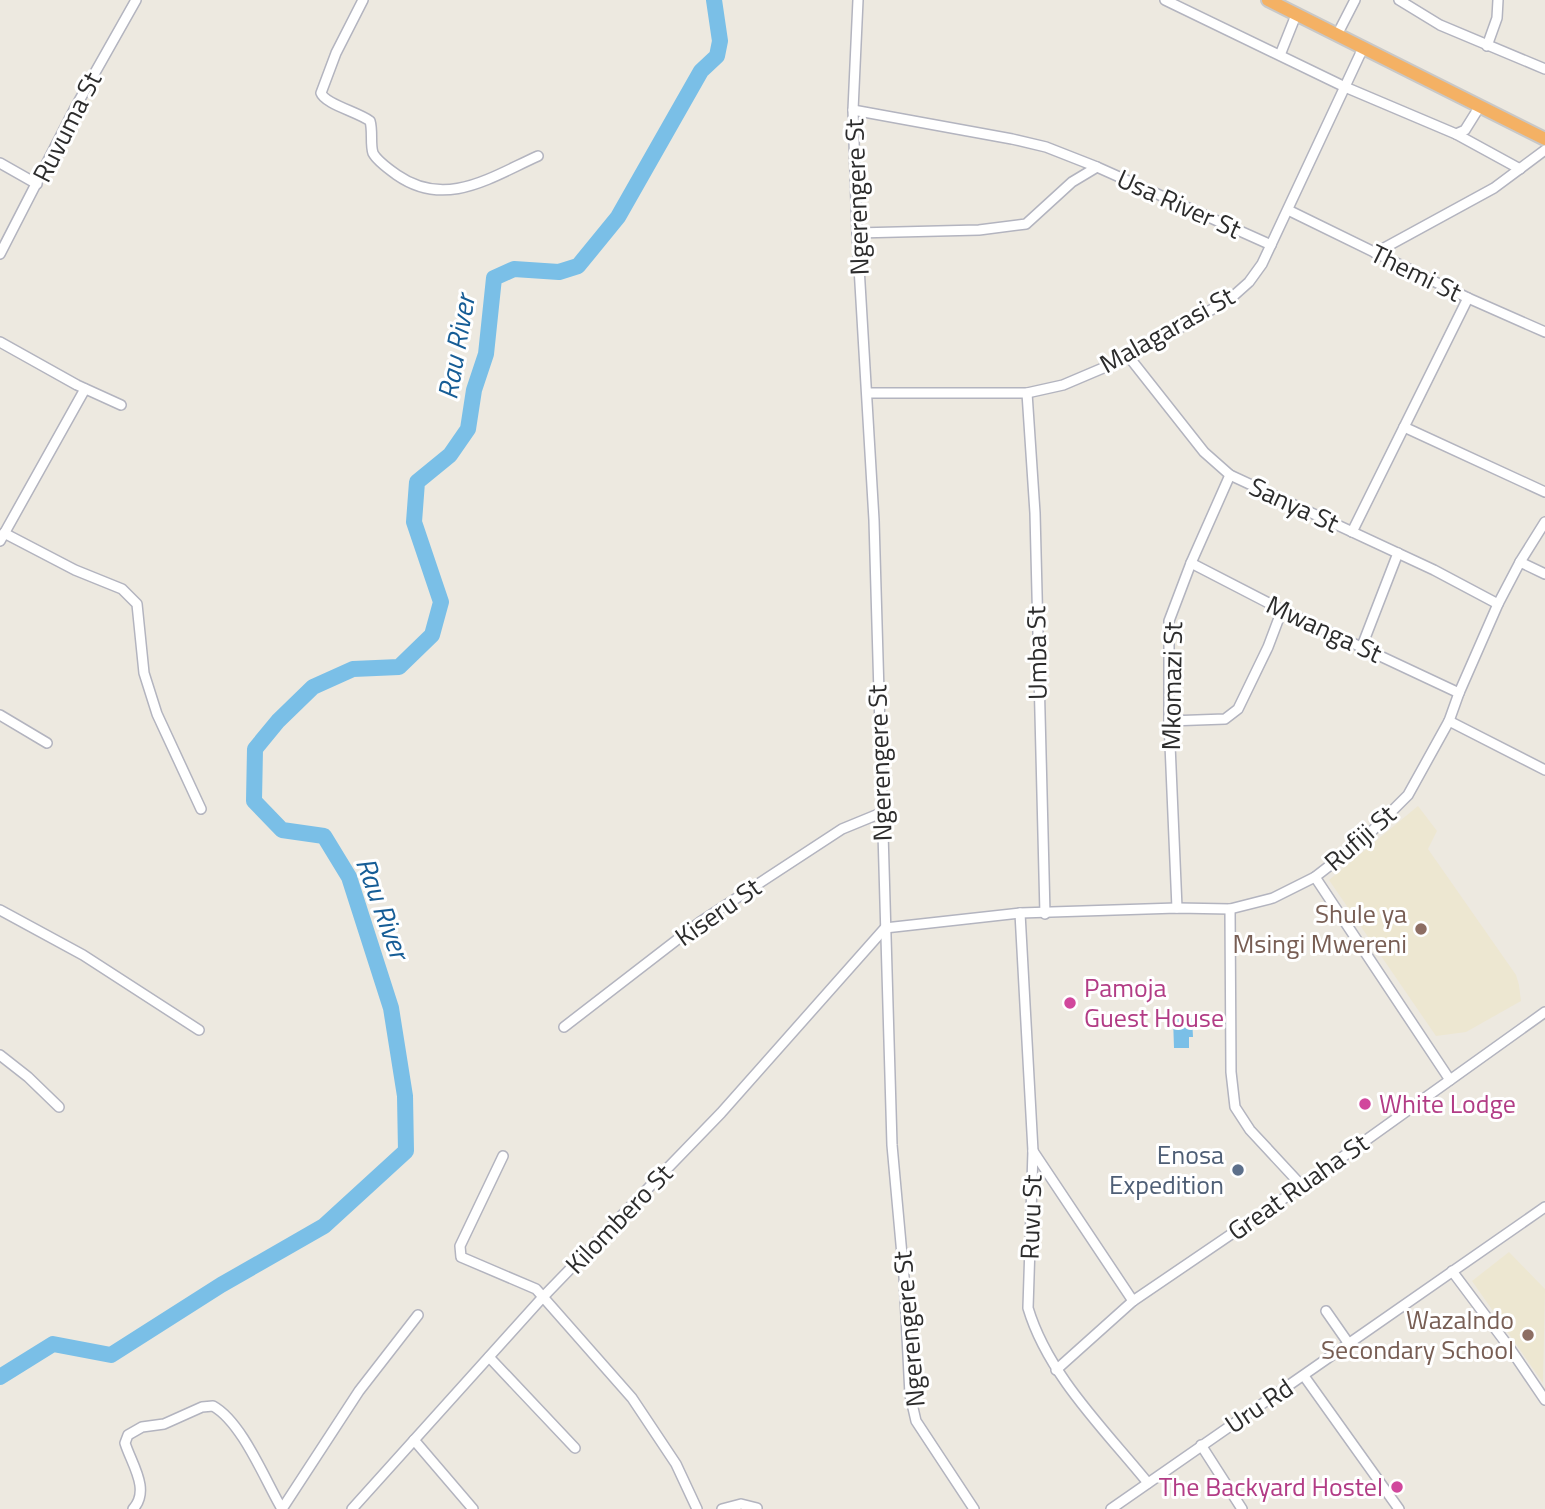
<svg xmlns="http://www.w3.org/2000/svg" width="1545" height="1509" viewBox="0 0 1545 1509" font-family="'Titillium Web',sans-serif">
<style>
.education{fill:#ede7d1}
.water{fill:#7abfe7}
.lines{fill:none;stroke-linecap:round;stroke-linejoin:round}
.river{stroke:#7abfe7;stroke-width:16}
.minor-casing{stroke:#b3b4bf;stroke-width:12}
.highway-casing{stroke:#c8c8c8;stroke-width:16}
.minor{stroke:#fff;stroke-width:9}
.highway{stroke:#f4b164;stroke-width:12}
.education-dot{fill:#8d6e63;stroke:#fff;stroke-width:2.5}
.hotel-dot{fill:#d1479c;stroke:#fff;stroke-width:2.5}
.service-dot{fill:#5c6f8a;stroke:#fff;stroke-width:2.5}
.labels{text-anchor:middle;stroke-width:6;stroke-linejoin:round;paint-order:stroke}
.street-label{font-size:26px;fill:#2c2c2c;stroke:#fff}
.education-label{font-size:26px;fill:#785e54;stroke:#fff;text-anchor:end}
.hotel-label{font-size:26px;fill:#b23c85;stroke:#fff;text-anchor:start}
.service-label{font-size:26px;fill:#4e5e75;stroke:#fff;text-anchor:end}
.water-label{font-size:28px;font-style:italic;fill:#165d96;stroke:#fff}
</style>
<rect width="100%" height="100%" fill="#ede9e0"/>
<g class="education">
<path d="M1418 806 1437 831 1428 849 1516 975 1519 985 1521 1001 1466 1032 1436 1036 1329 880Z"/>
<path d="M1509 1252 1545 1289 1543 1383 1472 1281Z"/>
</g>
<path class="water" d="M1173 1018H1192L1193 1037H1189V1048H1174Z"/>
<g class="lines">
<path class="river" d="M0 1377 53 1344 111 1355 221 1285 324 1226 406 1151 405 1096 391 1008 349 877 324 836 282 830 254 801 255 749 278 721 313 687 353 669 399 667 432 635 441 602 414 522 417 482 450 455 468 429 474 390 486 354 494 278 514 269 559 272 578 266 618 217 701 71 717 56 720 41 714 0"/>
<g class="minor-casing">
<g id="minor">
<path d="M363 0 336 53 321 93C325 104 358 112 370 121 373 131 370 144 373 153 377 161 390 170 397 175 446 209 491 177 538 156"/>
<path d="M858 0 853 110 857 233 874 520 892 1145 904 1277 910 1395 916 1421 974 1509"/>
<path d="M1165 0 1345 87 1456 134 1465 130 1480 106"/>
<path d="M1399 0 1440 25 1545 69"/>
<path d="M1337 35 1355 0"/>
<path d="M1487 46 1497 18 1498 0"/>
<path d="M1280 55 1296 15"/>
<path d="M853 110 1012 139 1046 147 1097 167 1271 245"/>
<path d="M1456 134 1520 169"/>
<path d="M0 163 37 184"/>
<path d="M1288 210 1468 298 1545 332"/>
<path d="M857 233 979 230 1026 224 1072 182 1097 167"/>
<path d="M1375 253 1494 188 1545 150"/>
<path d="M0 254 75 108 136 0"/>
<path d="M0 342 77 385 121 405"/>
<path d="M1129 357 1204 452 1230 475 1434 570 1498 604"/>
<path d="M867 393H1027L1063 385 1129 357 1230 299 1249 282 1262 264 1363 48"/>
<path d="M1027 393 1035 513 1045 914"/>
<path d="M1404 427 1545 492"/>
<path d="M1352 532 1468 298"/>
<path d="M4 533 75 570 122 589 137 604 144 673 157 714 201 809"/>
<path d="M0 541 85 389"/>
<path d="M1520 562 1545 574"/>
<path d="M1191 563 1282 610 1459 693"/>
<path d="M1362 646 1398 553"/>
<path d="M0 715 47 743"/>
<path d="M1169 721 1225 719 1238 709 1268 647 1282 610"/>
<path d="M1449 721 1545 770"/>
<path d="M1315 877 1450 1080"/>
<path d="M1177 908 1169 721V621L1191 563 1230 475"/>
<path d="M1230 909 1231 1072 1235 1107 1250 1130 1302 1186"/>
<path d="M0 910 83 955 199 1030"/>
<path d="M1020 913 1033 1151 1028 1308C1048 1375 1105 1430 1148 1483"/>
<path d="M564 1027 700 922 842 829 881 813"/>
<path d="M0 1055 28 1077 59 1107"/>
<path d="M1033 1151 1133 1301"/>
<path d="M503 1156 460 1246 461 1257 536 1289 632 1398 676 1464 697 1509"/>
<path d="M1452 1271 1509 1347 1545 1400"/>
<path d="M1326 1311 1349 1344"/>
<path d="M489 1357 575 1448"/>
<path d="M1056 1370 1133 1301 1302 1186 1545 1012"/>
<path d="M1304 1376 1399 1509"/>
<path d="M414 1440 473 1509"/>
<path d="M1201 1445 1242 1509"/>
<path d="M133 1509C151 1490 131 1463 125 1443L128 1435 142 1427 164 1424 202 1407 213 1406C242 1422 265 1480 282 1509"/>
<path d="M282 1509 359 1391 418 1315"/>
<path d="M352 1509 542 1298 721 1113 885 928 1020 913 1177 908 1230 909 1273 898 1315 877 1364 839 1408 795 1449 721 1459 693 1498 604 1520 562 1545 522"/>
<path d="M722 1509 741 1504 757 1508"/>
<path d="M1111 1509 1545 1207"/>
</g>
</g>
<g class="highway-casing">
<path id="highway" d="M1268 0 1545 139"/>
</g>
<use href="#minor" class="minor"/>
<use href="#highway" class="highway"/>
</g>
<g class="education-dot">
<circle cx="1421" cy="929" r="7"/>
<circle cx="1528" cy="1335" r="7"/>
</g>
<g class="hotel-dot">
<circle cx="1070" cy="1003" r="7"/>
<circle cx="1365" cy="1104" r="7"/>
<circle cx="1397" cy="1487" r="7"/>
</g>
<circle class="service-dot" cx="1238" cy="1170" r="7"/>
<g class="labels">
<g class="street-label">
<text transform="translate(67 127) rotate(-63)" y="9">Ruvuma St</text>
<text transform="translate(857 197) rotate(-92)" y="9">Ngerengere St</text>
<text transform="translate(1179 204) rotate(24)" y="9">Usa River St</text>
<text transform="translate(1416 273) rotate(26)" y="9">Themi St</text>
<text transform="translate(1167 330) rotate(-29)" y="9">Malagarasi St</text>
<text transform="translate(1294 505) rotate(25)" y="9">Sanya St</text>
<text transform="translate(1324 629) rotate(25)" y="9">Mwanga St</text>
<text transform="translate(1037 653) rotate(-91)" y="9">Umba St</text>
<text transform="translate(1172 686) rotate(-89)" y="9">Mkomazi St</text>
<text transform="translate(880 763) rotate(-92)" y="9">Ngerengere St</text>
<text transform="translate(1360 838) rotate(-41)" y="9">Rufiji St</text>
<text transform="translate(718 912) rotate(-35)" y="9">Kiseru St</text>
<text transform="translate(1298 1187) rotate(-35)" y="9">Great Ruaha St</text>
<text transform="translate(1031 1217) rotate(-88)" y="9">Ruvu St</text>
<text transform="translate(619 1219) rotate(-46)" y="9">Kilombero St</text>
<text transform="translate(909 1329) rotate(-95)" y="9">Ngerengere St</text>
<text transform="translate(1259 1406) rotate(-34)" y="9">Uru Rd</text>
</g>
<g class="education-label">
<text x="1407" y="923">Shule ya<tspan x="1407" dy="30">Msingi Mwereni</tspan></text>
<text x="1514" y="1329">Wazalndo<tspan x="1514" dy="30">Secondary School</tspan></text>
</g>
<g class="hotel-label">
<text x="1084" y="997">Pamoja<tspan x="1084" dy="30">Guest House</tspan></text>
<text x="1379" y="1113">White Lodge</text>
<text x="1383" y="1496" text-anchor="end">The Backyard Hostel</text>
</g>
<g class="service-label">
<text x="1224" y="1164">Enosa<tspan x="1224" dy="30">Expedition</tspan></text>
</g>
<g class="water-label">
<text transform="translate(456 347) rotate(-80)" y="10">Rau River</text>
<text transform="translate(383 908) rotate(70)" y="10">Rau River</text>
</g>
</g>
</svg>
